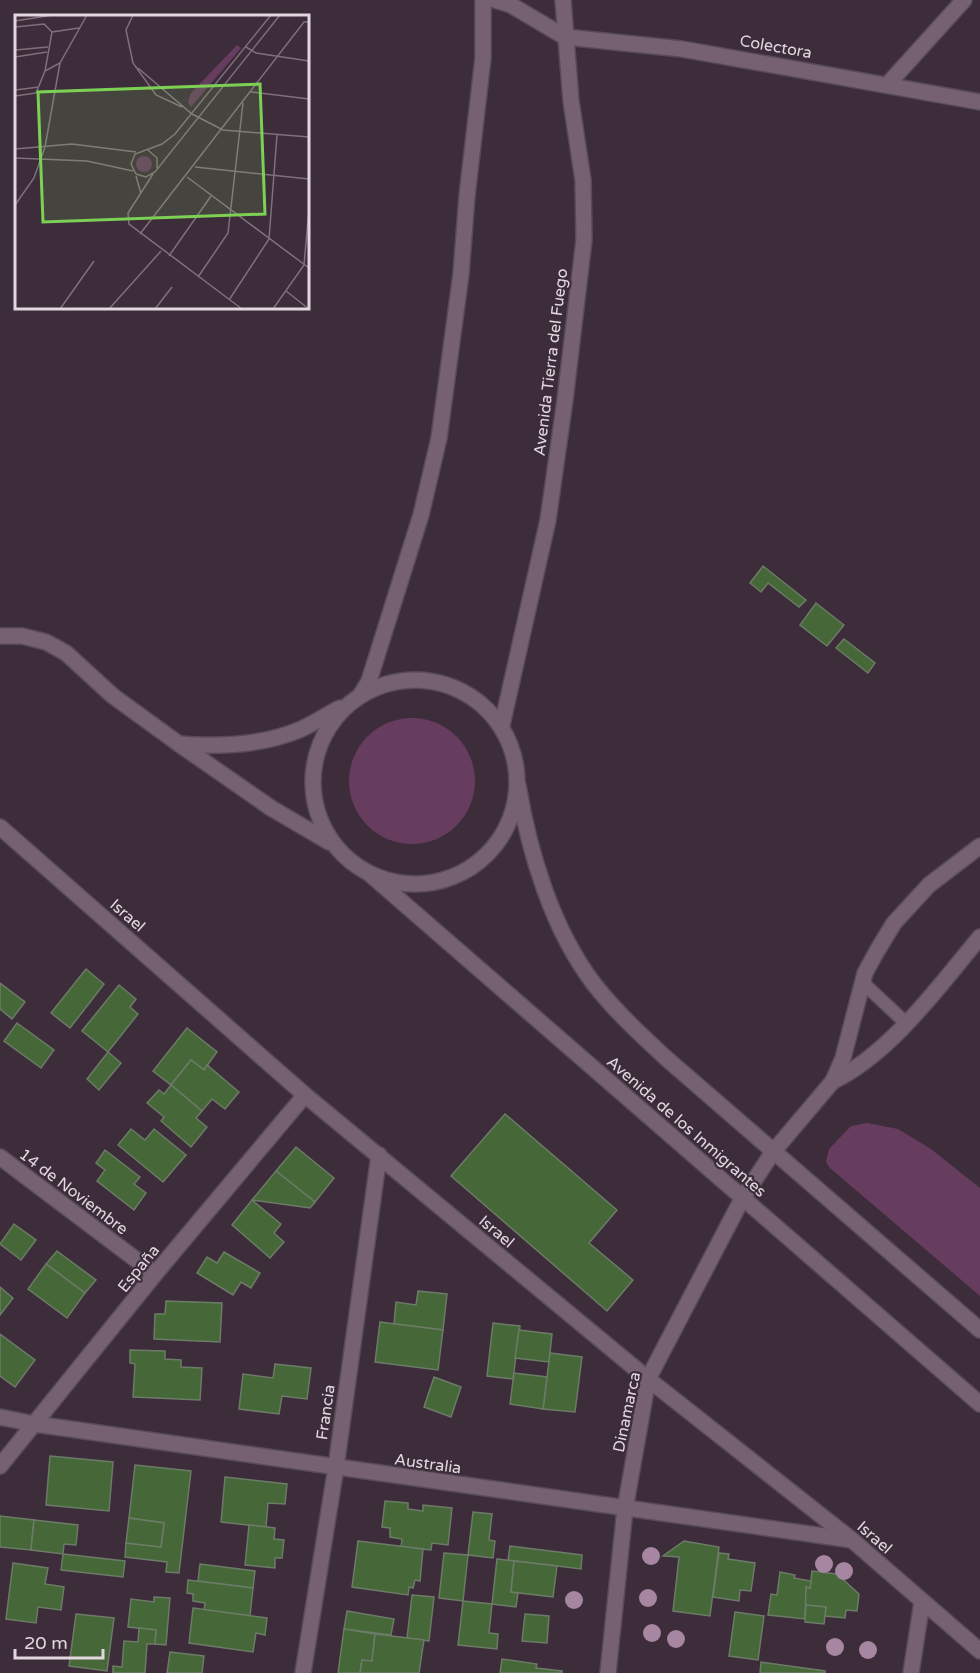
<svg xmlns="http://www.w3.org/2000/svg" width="980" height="1673" viewBox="0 0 980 1673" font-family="'Varela Round',sans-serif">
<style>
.green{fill:#663d5f}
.building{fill:#466839;stroke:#6c7b67;stroke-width:1.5}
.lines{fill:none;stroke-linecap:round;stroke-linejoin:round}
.service-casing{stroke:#594b56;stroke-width:15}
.minor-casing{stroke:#594b56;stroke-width:18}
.tertiary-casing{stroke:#594b56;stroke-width:18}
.service{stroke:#756171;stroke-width:12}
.minor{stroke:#756171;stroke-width:15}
.tertiary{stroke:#756171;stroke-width:15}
.tree{fill:#a686a0}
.labels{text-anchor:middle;stroke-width:4.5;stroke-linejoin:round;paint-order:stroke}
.street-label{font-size:16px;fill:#e2d7e0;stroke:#3d2c3a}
.inset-road{fill:none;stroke:#7f707c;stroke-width:1.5}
.view{fill:#7cd155;fill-opacity:0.15;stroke:#7cd155;stroke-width:3}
.inset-edge{fill:none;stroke:#e2d7e0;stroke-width:3}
</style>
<rect width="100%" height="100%" fill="#3d2c3a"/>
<g class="green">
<circle cx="412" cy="781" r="63"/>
<path d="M867 1123 898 1129 931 1149 980 1188V1296L830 1168 826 1162 829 1149 851 1126Z"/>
</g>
<g class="building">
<path d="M763 566 806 600 799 607 768 583 761 592 750 583Z"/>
<path d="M816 603 844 625 827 646 800 625Z"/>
<path d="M844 639 875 663 868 673 836 648Z"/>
<path d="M86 969 104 984 70 1028 51 1013Z"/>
<path d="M0 983 25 1002 12 1019 0 1009Z"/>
<path d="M119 985 136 999 130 1007 138 1014 108 1052 82 1031Z"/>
<path d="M17 1023 54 1050 41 1068 4 1041Z"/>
<path d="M187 1028 217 1052 204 1070 191 1060 171 1085 153 1071Z"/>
<path d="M108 1052 121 1063 99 1090 87 1079Z"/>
<path d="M191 1060 204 1070 207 1065 239 1092 225 1109 212 1099 202 1111 171 1085Z"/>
<path d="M171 1085 202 1111 196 1118 207 1127 191 1147 161 1121 164 1117 147 1103 159 1090 164 1094Z"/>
<path d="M505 1114 617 1210 589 1243 633 1280 607 1311 451 1176Z"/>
<path d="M131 1129 145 1140 154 1129 186 1155 163 1182 118 1145Z"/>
<path d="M296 1147 334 1178 315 1202 276 1171Z"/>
<path d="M105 1150 140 1177 134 1184 146 1193 134 1210 97 1181 105 1170 96 1163Z"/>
<path d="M276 1171 315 1202 310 1208 252 1200Z"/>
<path d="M252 1200 281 1224 274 1233 284 1242 270 1258 232 1225Z"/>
<path d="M14 1224 36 1240 21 1260 0 1244Z"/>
<path d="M57 1251 96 1280 85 1293 46 1264Z"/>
<path d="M224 1252 260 1273 251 1288 241 1282 233 1295 197 1273 207 1257 217 1263Z"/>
<path d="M46 1264 85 1293 67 1318 28 1289Z"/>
<path d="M0 1287 13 1298 0 1315Z"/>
<path d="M418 1291 447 1294 443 1330 394 1324 396 1302 416 1305Z"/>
<path d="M166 1301 222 1303 220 1342 154 1339 155 1314H165Z"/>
<path d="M380 1322 443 1330 438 1370 375 1362Z"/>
<path d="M493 1323 520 1326 513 1379 487 1376Z"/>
<path d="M519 1330 552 1334 549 1362 515 1358Z"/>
<path d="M0 1334 35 1360 15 1387 0 1376Z"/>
<path d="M130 1350 165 1351V1359L181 1360V1367L202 1368 200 1400 133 1397 135 1364 130 1363Z"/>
<path d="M550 1353 582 1357 575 1412 543 1409Z"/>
<path d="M275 1364 311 1368 307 1399 282 1396 279 1414 239 1409 243 1374 273 1378Z"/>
<path d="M514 1373 547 1377 543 1409 510 1404Z"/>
<path d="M434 1377 461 1387 451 1417 424 1407Z"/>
<path d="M50 1456 113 1462 109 1511 46 1505Z"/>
<path d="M135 1465 191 1471 179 1573 166 1572 167 1562 125 1557 126 1543 161 1547 164 1523 129 1518Z"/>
<path d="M225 1477 287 1484 285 1504 268 1503 266 1527 221 1522Z"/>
<path d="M385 1501 408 1503V1509L423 1511V1505L452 1508 448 1545 432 1543 431 1550 401 1547 402 1539 390 1537V1528L382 1527Z"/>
<path d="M473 1512 492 1514 489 1540 495 1541 493 1558 468 1555Z"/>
<path d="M0 1516 34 1520 31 1550 0 1547Z"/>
<path d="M129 1518 164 1523 161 1547 126 1543Z"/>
<path d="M34 1520 78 1525 76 1545 64 1544 63 1554 31 1550Z"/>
<path d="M249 1525 275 1528 274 1539 284 1540 282 1558H275V1568L245 1565Z"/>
<path d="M358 1541 423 1549 420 1581 415 1580 413 1588 409 1587 408 1595 352 1587Z"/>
<path d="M684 1541 719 1547 710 1616 673 1611 679 1557 663 1556Z"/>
<path d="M510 1546 582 1555 581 1569 508 1560Z"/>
<path d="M444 1553 468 1555 463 1601 439 1598Z"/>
<path d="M719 1553 729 1554 728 1559 755 1563 751 1591 740 1590 739 1601 713 1597Z"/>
<path d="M63 1554 125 1561 123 1577 61 1570Z"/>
<path d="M497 1559 514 1561 511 1592 518 1593 516 1607 492 1604Z"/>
<path d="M514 1561 557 1566 553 1597 511 1592Z"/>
<path d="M13 1563 48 1568 45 1584 64 1587 61 1610 38 1607 36 1623 6 1619Z"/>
<path d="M200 1564 255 1571 253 1588 198 1581Z"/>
<path d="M812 1571 837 1574 859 1594 857 1611 846 1610 845 1618 825 1616 826 1607 804 1605 806 1587 810 1588Z"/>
<path d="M780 1572 795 1575 794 1578 811 1581 810 1588 806 1587 805 1619 768 1615 771 1594 777 1595Z"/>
<path d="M188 1580 253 1588 250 1616 204 1610 205 1603 193 1601V1594L187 1593Z"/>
<path d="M412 1595 434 1597 429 1641 407 1638Z"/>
<path d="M154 1597 170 1598 166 1645 155 1644 156 1630 128 1627 131 1599 154 1602Z"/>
<path d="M463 1601 492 1604 489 1633 498 1634 497 1649 458 1645Z"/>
<path d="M806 1605 826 1607 824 1624 805 1622Z"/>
<path d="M193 1608 267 1618 265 1635 256 1633 253 1652 189 1643Z"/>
<path d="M347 1611 394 1619 391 1635 344 1629Z"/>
<path d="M735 1612 764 1616 758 1660 729 1656Z"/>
<path d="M76 1614 114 1618 107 1671 69 1666Z"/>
<path d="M525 1614 549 1616 547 1643 522 1641Z"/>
<path d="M139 1628 156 1630 155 1644H147L145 1673H113V1666L122 1667 124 1641 138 1642Z"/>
<path d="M344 1629 375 1634 372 1661 362 1660 360 1673H338Z"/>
<path d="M375 1634 424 1640 419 1673H360L362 1660 372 1661Z"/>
<path d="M170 1652 204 1656 202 1673H167Z"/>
<path d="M502 1659 537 1664 536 1668 562 1671V1673H500Z"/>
<path d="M761 1662 825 1671V1673H760Z"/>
</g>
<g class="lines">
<g class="service-casing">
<path id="service" d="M863 983 906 1023"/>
</g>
<g class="minor-casing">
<g id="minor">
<path d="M495 0 511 5 565 37 682 49 980 102"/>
<path d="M888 84 964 0"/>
<path d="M0 827 305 1095 648 1379 852 1540 980 1651"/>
<path d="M833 1081C890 1054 940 985 980 937"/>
<path d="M0 1157 155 1274"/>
<path d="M0 1417 35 1424 852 1540"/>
<path d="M0 1466 155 1274 305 1095"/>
<path d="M303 1673 336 1467 379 1155"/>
<path d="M608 1673 625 1509 648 1379 742 1199 773 1152 833 1081 843 1058 865 973 877 951 894 923 929 885 980 846"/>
<path d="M911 1673 922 1602"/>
</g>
</g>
<g class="tertiary-casing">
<g id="tertiary">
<path d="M0 636H22L46 642 66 653 113 696 179 744 271 808 329 842"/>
<circle cx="415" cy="782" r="102"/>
<path d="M360 696 369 681 421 515 439 438 461 274 467 196 483 58V0"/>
<path d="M502 725 548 520 565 400 584 240 583 180 571 101 563 0"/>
<path d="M179 744C218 747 263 745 299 730 313 724 326 715 340 708"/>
<path d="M518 785C529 852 552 929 594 984 615 1011 642 1036 667 1059L980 1330"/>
<path d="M371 875 980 1404"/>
</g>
</g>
<use href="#service" class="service"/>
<use href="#minor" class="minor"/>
<use href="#tertiary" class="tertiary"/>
</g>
<g class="tree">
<circle cx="651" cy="1556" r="9"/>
<circle cx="824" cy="1564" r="9"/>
<circle cx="844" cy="1571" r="9"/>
<circle cx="648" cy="1598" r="9"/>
<circle cx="574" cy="1600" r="9"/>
<circle cx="652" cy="1633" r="9"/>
<circle cx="676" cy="1639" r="9"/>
<circle cx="835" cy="1647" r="9"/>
<circle cx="868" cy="1650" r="9"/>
</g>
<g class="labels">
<g class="street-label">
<text transform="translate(776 46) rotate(10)" y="6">Colectora</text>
<text transform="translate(550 362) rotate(-83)" y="6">Avenida Tierra del Fuego</text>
<text transform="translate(128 915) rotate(41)" y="6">Israel</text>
<text transform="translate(687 1126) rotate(41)" y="6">Avenida de los Inmigrantes</text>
<text transform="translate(74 1191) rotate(37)" y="6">14 de Noviembre</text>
<text transform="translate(497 1231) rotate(40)" y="6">Israel</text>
<text transform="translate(138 1268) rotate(-51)" y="6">España</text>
<text transform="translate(325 1412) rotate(-82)" y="6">Francia</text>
<text transform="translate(626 1412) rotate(-78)" y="6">Dinamarca</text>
<text transform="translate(428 1463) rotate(8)" y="6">Australia</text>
<text transform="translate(875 1537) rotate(41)" y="6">Israel</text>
</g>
</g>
<g transform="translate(15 15)">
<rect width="294" height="294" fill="#3d2c3a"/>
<path d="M222 30 226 33 176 92 173 87 176 78ZM121 149a8 8 0 1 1 16 0a8 8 0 1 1-16 0Z" fill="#663d5f"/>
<path class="inset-road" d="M118 0 111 15 118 48 141 80 167 92M256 0 160 119 147 129 120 139 116 149 121 159 131 162 140 157 265 0M0 6 38 0M0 12 29 9 37 17M231 32 241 38 294 46M0 35 33 32M0 42 32 37M123 53 177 99 208 115 294 122M30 56 45 48 72 0M0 75 24 72M236 77 294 84M21 78 30 56 37 17 64 13M0 81 21 78M0 134 57 129 121 137M133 135 142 143V153M0 143 72 146 118 156M180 152 294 164M138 159 113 198 114 209 227 294M121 161 126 179M172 162 294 253M0 190 19 163 30 132 45 48M125 219 289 7H294M154 241 196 181M183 262 213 218 228 88M271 276 294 294M214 285 254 224 262 120M45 294 79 246M94 294 146 236M140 294 157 272M258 294 289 250 294 194"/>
<path class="view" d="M245 69 250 199 28 207 23 77Z"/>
<rect width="294" height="294" class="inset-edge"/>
</g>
<path d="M15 1649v9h88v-9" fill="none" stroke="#e2d7e0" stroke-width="3"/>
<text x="24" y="1649" font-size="18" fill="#e2d7e0" stroke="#3d2c3a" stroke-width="4.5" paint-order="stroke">20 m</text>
</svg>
